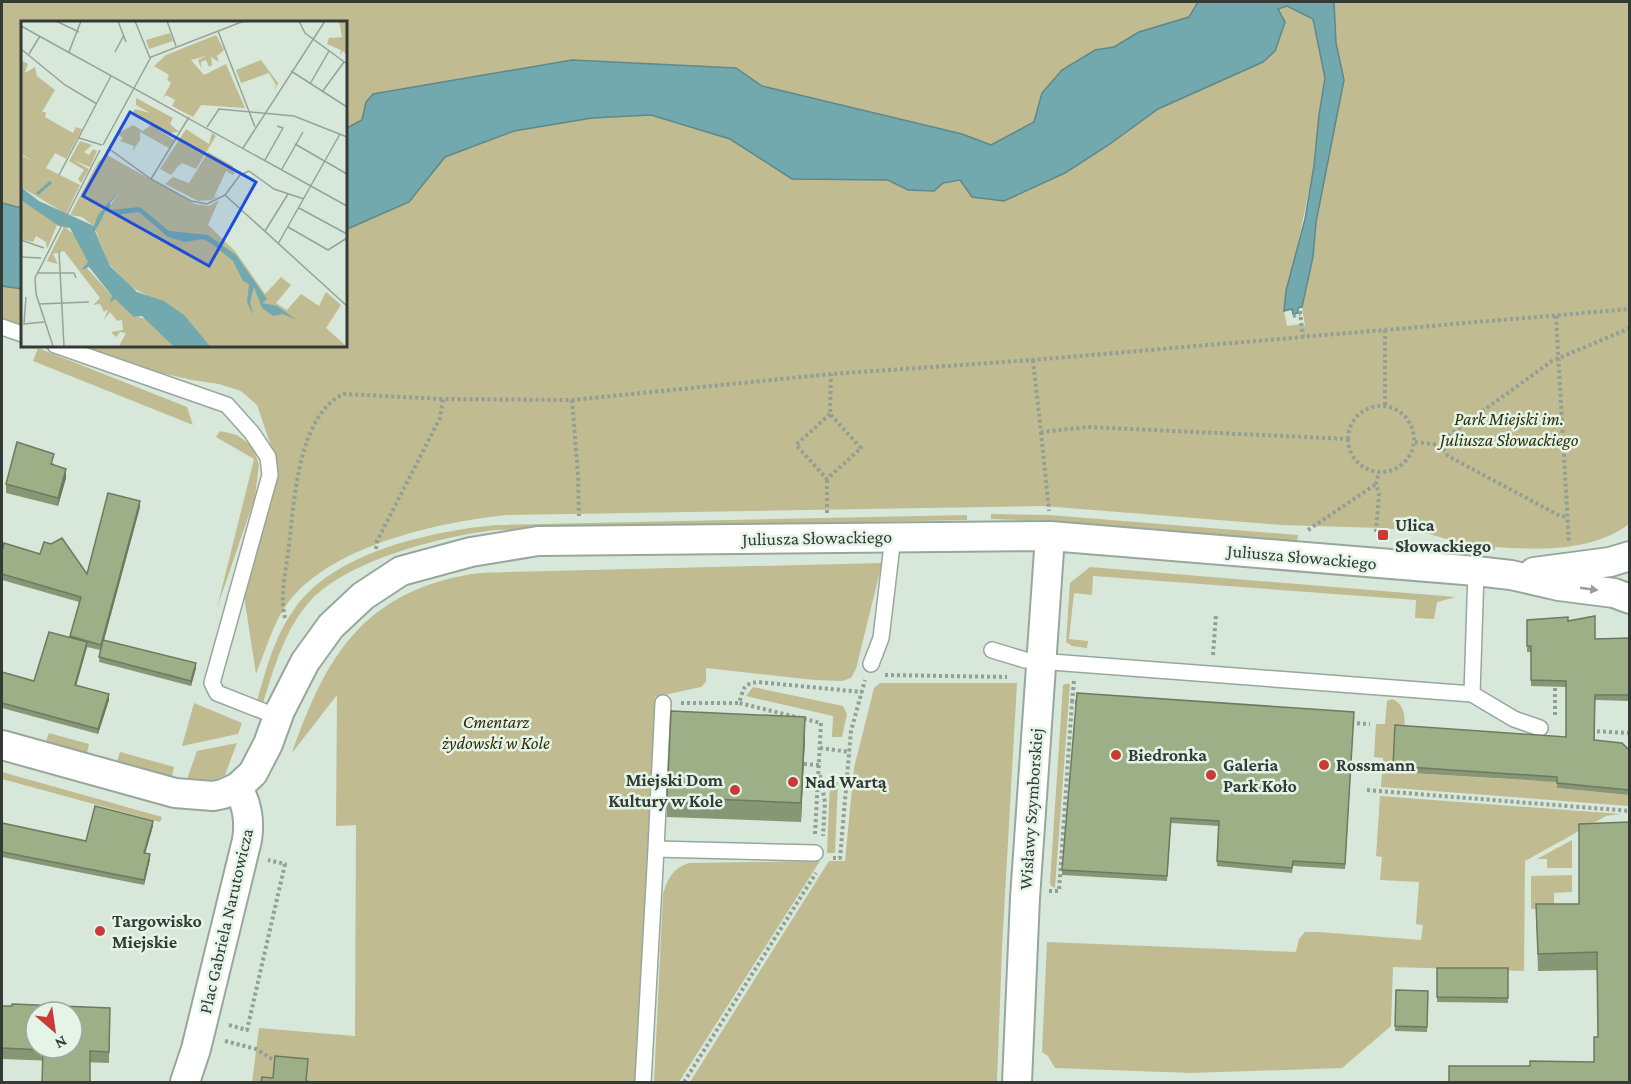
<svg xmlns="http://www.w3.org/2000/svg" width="1631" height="1084" font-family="'Crimson Pro',serif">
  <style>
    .green { fill: #c0bb90 }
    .water { fill: #72a9ae; stroke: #5f888a; stroke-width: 1.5 }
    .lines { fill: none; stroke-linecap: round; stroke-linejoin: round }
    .service-casing { stroke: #97a79b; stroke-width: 18 }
    .minor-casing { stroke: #97a79b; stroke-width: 32 }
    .path { stroke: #929f95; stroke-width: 4; stroke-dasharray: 3 3; stroke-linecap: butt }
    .service { stroke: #fff; stroke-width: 15 }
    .minor { stroke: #fff; stroke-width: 28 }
    .wall { fill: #879674 }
    .shaded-wall { fill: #6e7a5e }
    .building { fill: #9daf87; stroke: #6e7a5e; stroke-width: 1.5; fill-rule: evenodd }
    .oneway { fill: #9a9c9a }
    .poi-dot { fill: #c93b36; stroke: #e4f5e8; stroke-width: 2 }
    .labels { text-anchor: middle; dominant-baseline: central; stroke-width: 5; stroke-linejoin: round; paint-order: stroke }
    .park-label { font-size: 18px; font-style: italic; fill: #302b07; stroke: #e4f5e8 }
    .poi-label { font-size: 18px; font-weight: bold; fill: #343a35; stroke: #e4f5e8; text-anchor: start }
    .street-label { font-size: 18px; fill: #343a35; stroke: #e4f5e8 }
    .inset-river { fill: none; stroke: #72a9ae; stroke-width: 3 }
    .inset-road { fill: none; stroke: #96a299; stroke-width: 1.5 }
    .view { fill: #1d4ed8; fill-opacity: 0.15; stroke: #1d4ed8; stroke-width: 3 }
    .inset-edge { fill: none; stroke: #343a35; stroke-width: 3 }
  </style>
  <rect width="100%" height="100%" fill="#d7e8db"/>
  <!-- green -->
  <path class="green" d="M2,2h1311v21l12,55 -6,37 -5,51 -30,145 3,15 13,-2v2h5l-3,-19 11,-50 3,-35 28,-142 -8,-37 -2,-41h295v522c-37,28 -89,26 -134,23v3l-24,-4 -49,-14 -40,-4 -101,-3 -238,-19 -536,9c-69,7 -185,32 -224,95 -11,18 -19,44 -27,64l-12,-78 28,-118v-29l-15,-44 -16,-14 -22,-7 -27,-4 -61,-14 -60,-21h274v-323h-323v306l-20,-7z
    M38,348l149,59 6,18 -160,-64z
    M220,431l17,4 15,11 7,18 -4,33 -38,111 37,-149 -38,-22z
    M991,514l58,1 249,20 -1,6 -21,-1 -226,-19 -59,-2z
    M967,515v5l-471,10c-54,6 -147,30 -185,70 -26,28 -37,68 -48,103l-6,-2c9,-31 17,-63 36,-90 39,-59 136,-79 202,-86z
    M882,563l-26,106 -5,9 -9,3 -27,-1 -109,-12v14l-5,5 -46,10 -18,385h-385l7,-54 96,8 1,-211 -20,1 1,-131 -45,58c33,-94 69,-158 174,-178 13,-3 28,-2 41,-3z
    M1090,567l366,30 -19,5 -3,17 -19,-1 1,-18 -323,-24 -1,19 -18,-2 -5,46 19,2 -1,7 -15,-2 -6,-4 4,-59z
    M880,683h137l-15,265 -5,134h-307l139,-221h16l9,-93 20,-80z
    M1065,684h5l-15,204 -4,-2 -1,-4 13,-197z
    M753,687l90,19 4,8 -5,23h-10l1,-21 -87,-20z
    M1392,699c25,9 6,54 1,73l144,9 25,-39 -5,46 72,7v11l-248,-19 2,-29 -9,-1 2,-33h9l2,-23z
    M194,703l48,20 -4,11 -56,12z
    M49,733l40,11 -2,9 -41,-12z
    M237,743l-12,32 -8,4 -28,3 -1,-6 9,-25z
    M120,752l54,15 -2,9 -55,-14z
    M2,772l160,45 -2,5 -158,-43z
    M830,782h8l-3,71h-8z
    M1380,796l241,18 -15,2 -81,45 -1,110 -131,-4 -2,59 -49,42 -151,5 -136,-5 -7,-12 -6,-4 5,-110 249,10 3,-13 6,-7h14l102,8 2,-15 -7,-1 3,-42 -39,-2 2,-23 -6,-1z
    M1572,840v28h-25v-9h-10z
    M820,861l-141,221h-25l9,-187c4,-16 10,-27 26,-32z
    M1572,875v17l-18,1v16h-23v-33z"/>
  <!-- water -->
  <path class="water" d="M1198,2h136l2,41 8,37 -28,142 -3,35 -11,50 -4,1v5l-5,1 -1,-5 -8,2 2,-20 19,-72 9,-53 5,-51 6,-37 -12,-59 -26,-13 -9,3 7,13 -10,29 -12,11 -105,47 -48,35 -45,29 -61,28 -32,-4 -12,-17 -17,3 -9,8 -26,-1 -20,-10 -96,-1 -62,-40 -79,-24 -59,3 -78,13 -69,26 -36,45 -64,28v-101l17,-9 4,-18 7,-8 199,-34 164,8 26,18 200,48 29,11 43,-23 8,-29 20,-23 33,-20 19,-3 25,-15 50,-15z
    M2,203l20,5v81l-20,-3z"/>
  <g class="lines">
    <!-- service casing -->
    <g class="service-casing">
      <path id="service" d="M2,327l20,7
        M55,345l172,60 25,28 16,24 2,18 -58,208 5,10 61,24
        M992,650l33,10 447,34 42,25 26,9
        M871,664l10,-26 12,-101
        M1472,694l4,-123
        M656,849l7,-146
        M643,1082l13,-233 159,4"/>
    </g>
    <!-- minor casing -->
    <g class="minor-casing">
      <path id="minor" d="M1534,572l76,-10 20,-6
        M2,745l173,48 38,3 10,-2 15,-7 15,-14 15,-29 12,-33 25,-49 26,-36 32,-30 38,-25 70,-19 67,-11 512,-5 426,35 35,4 48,11 55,7 16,6
        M185,1082l11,-33 51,-209c3,-20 0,-35 -9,-53
        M1017,1082l8,-184 25,-362"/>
    </g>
    <!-- path -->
    <path class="path" d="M1300,311l3,26
      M1293,316l7,-2
      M1556,316l13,227
      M1385,330v76
      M1033,360l8,72 47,-5 260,12
      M572,400l6,75 1,41
      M1348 439a33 33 0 1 1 66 0a33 33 0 1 1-66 0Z
      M830,414l-34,31 31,34 34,-31 -31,-34 1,-40
      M1041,432l8,79
      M1415,442l25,3 8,11 112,60 7,1
      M1440,445l8,-9 104,-75 78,-33
      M827,513v-34
      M1308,530l68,-46
      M1376,532l3,-38 -3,-10 3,-11
      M376,549l1,-8 63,-123 3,-19 129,1 259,-26 202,-14 597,-51
      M285,618c-5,-21 0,-43 3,-64 4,-34 7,-78 18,-110 6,-18 19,-43 38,-50l99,5
      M1213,655l3,-41
      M885,675l122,2
      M1074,681l-2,21 8,1
      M1555,682v34
      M681,703h58
      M1351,723l19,1
      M1591,731l39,2
      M820,748l30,4
      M804,764l15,1v3
      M820,775l5,27 -2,34
      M1367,790l263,21
      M815,834l6,-111 -82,-20c5,-14 3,-19 19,-21l104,10
      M833,858h7l11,-127 14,-51
      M1049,891h10l13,-189
      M229,1025l18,5 38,-166 -17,-4
      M225,1041l31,8 19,12
      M684,1082l132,-209"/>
    <!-- service -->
    <use href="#service" class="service"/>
    <!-- minor -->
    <use href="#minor" class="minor"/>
  </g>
  <!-- wall -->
  <path class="wall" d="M54,463v2l12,13 -8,28 -52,-13v-9z
    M140,507l-36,133 92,28 -5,18 -92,-24 1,-12 -13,-3 -11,39 33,14 -11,34 -96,-26v-36l32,9 36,-44 9,-35 -77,-22v-28l85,22z
    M1527,620l41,1 27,18 34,-1v63l-34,-1v40l34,10v45l-72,-7v-6l-164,-10 2,-47 171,12v-50l-35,-1v-34h-4z
    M1354,712l-9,157 -52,-3 -1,7 -75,-7 1,-40 -47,-3 -4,58 -105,-6v-5z
    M805,737l-4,85 -134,-5v-20z
    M2,823l84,18 67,-15 -8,27 5,6 -6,26 -142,-28z
    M1579,824l50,259 -99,-17 64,-4 4,-25 -1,-67 -59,1 -2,-67h43z
    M1437,968h71v35l-71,-1z
    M1396,990l32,1 -1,41 -32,-1z
    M2,1006l108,2 -1,55 -107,-4z"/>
  <!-- shaded-wall -->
  <path class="shaded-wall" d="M66,469v9l-8,28v-8z
    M140,501v6l-39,144v-6z
    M87,642v5l-12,43v-5z
    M196,663v5l-5,18v-5z
    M109,694v6l-11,34v-5z
    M805,717v20l-4,85v-19z
    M153,821v5l-9,32v-5z
    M150,854v5l-6,26v-5z"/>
  <!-- building -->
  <path class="building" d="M17,442l37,12 -3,10 15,5 -8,29 -52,-14z
    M108,493l32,8 -39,144 -31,-9 11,-39 -79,-23v-22l2,-9 36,11 4,-12 7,2 11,-6 25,36z
    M1595,616v23l34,-1v57h-34l-1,45 28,3 7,7v40l-72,-7v-6l-164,-11 2,-41 171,12v-56l-35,-1v-34h-4v-26l41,-3v4z
    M49,632l38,10 -12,43 34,9 -11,35 -96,-26v-31l32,9z
    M103,640l93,23 -5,18 -92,-24z
    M1077,693l277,19 -9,152 -52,-3 -1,7 -75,-7 2,-40 -48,-3 -4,58 -105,-6z
    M671,711l134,6 -4,86 -134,-6z
    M95,806l58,15 -9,32 6,1 -6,26 -142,-28v-29l84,18z
    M1629,822v261h-180v-17h81v-5l64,1v-25h4l-1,-85 -59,2 -2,-50h43v-80z
    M1437,968h71v30l-71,-1z
    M1396,990l32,1 -1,36 -32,-1z
    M12,1004l98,4 -1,44 -19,-1v32h-48l1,-33 -41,-2v-42h10zM36,1012h36v36h-36z
    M275,1056l33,3 -2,22 11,2h-56l1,-6 11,1z"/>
  <!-- one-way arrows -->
  <defs><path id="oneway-solid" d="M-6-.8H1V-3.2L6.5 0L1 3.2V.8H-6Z" transform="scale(1.5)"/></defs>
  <use class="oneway" href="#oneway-solid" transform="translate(1589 589) rotate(8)"/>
  <!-- markers -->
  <g class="poi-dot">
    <rect x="1377" y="529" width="12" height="12" rx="3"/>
    <circle cx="1116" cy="755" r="6"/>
    <circle cx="1324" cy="765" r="6"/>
    <circle cx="1211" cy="775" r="6"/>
    <circle cx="793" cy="782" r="6"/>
    <circle cx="735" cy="790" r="6"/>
    <circle cx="100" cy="931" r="6"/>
  </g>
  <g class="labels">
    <!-- park labels -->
    <g class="park-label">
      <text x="1509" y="419">Park Miejski im.<tspan x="1509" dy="21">Juliusza Słowackiego</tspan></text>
      <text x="496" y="722">Cmentarz<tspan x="496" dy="21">żydowski w Kole</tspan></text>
    </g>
    <!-- poi labels -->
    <g class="poi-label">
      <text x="1395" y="525">Ulica<tspan x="1395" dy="21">Słowackiego</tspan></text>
      <text x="1128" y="755">Biedronka</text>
      <text x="1223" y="765">Galeria<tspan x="1223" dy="21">Park Koło</tspan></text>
      <text x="1336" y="765">Rossmann</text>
      <text x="723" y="780" text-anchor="end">Miejski Dom<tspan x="723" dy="21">Kultury w Kole</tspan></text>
      <text x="805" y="782">Nad Wartą</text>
      <text x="112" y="921">Targowisko<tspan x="112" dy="21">Miejskie</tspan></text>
    </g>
    <!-- street labels -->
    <g class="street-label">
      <text transform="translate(817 538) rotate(-1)">Juliusza Słowackiego</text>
      <text transform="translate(1302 557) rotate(5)">Juliusza Słowackiego</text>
      <text transform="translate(1031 809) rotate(-86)">Wisławy Szymborskiej</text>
      <text transform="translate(226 921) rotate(-77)">Plac Gabriela Narutowicza</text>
    </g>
  </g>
  <!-- overview -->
  <g transform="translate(21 21)">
    <rect width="326" height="326" fill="#d7e8db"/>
    <path d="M318,0l8,2 -1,31 -3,-3 -3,4 1,-5 -14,-6 2,-6 13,-1zM149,12l3,8 -24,8 -3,-9zM195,14l8,15 -7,6 2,6 -8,-5 1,8 -3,2 -3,-7 -5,2v6l-3,-8 8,-4 -15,4 13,15 22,-11 19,44 -44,-3 -8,12 -21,-11 3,-6 -9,-5 -4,5 9,-17 -4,-3 2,-5 -15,-9 12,-11zM0,39l7,4 -3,9 10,-6 2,9 18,14 -13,22h4l-1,5 28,16 3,-6 6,2 -16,30 -11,-6 -9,15 34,17 -14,29 -45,-27v-32l16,8 -16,-9zM240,39l17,23 -4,9 2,-7 -7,-12 -28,10 -5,-13zM115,77l37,20 -3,6 9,8 -10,1 -36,-21 2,-3 15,4 -14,-8zM112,104l10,6 8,-6 23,15 -5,8 -29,-16v8l-8,12 2,-6 -14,-5 3,-3 -6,-4zM165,108l23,15 3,-11 4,3 -20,33 -14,-6 -3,7 2,-7 -10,12 -11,-6zM59,120l12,4 -8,7 5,3 4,-6 4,2 -7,16 -17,-7 16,9 -8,14 -3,-4 6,-9 -15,-9zM187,131l25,14v6l4,-2 -4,5 -7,-4 -12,26 5,-2 -7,5 -14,1 -33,-17 8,-7 16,6zM86,134l88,49 14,2 10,-6 -11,25 27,26 30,43 16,-17 10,8 -15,18 11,7 14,-16 18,12 7,-14 15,13 -15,23 20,18h-136l-29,-33 -50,-26 -22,-23 -14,-35 28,-44 -29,41 -12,-9 -12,-2 28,-53zM0,179l37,23 -11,26 -1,-7 -10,-6 -3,6 -12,-3zM43,205l16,14 9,22 -3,5 26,29 -3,7 6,-5 19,18 13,3 26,27h-54l7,-13 -6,-1 -4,5 -5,-5 12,-2 -1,-10 -5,1 -7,-9 -6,8 4,-11 -4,3 -4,-8 -7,1 7,-7 -36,-47 -11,3 5,10 -11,-3z" fill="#c0bb90"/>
    <path d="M102,165l-13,17v7l30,-3 29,24 39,4 28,20 31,44 -5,4 15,3 20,14 -14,-6 -10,2 -11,-8 -8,-21 -4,15 3,13 -6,-13 2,-18 -6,-3 -10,-20 -22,-18 -9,-4 -17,3 -17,-5 -29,-25 -23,3 -10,-4 -11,20 15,35 27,26 27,9 20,14 26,31h-37l-31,-30 -8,1 -19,-18 -6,4 3,-7 -23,-29 -8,3 7,-8 -18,-34 -11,-2 -38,-26v-13l18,14 55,25 4,-11z" fill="#72a9ae"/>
    <path class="inset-river" d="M16,173l14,-12"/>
    <path class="inset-road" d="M35,0l23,11M97,0l8,21M114,0l15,37M146,0l9,25M278,0l6,12 42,31M0,5l326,180M197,10l37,96M0,28l44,36 32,19M48,31l12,-31M94,31l9,-17M8,33l11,-18M270,50l56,36M289,63l19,-33M301,71l22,-30M186,106l12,-18 75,7 53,21M58,117l23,7M274,123l52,30M82,124l48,-88 93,-36M87,127l43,31 40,22 16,3 18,-9M222,127l82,-127M244,139l18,-32 -6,-2M261,148l21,-37M228,150l25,18 30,10M38,154l52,-99M130,158l38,-62M204,174l122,111M204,174l15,-20 9,-4M278,187l48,26M267,206l40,23 19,-12M244,210l23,-37M0,219l23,8M257,223l62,-110M38,230l5,95M0,236l20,1M16,252h37l2,5M5,276l-2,27 20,-2M18,283l50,-2M32,325l-17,-52 -1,-16 65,-128"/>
    <path class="view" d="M109,91l126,70 -47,84 -126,-70z"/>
    <rect width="326" height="326" class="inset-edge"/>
  </g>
  <!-- border -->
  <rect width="1631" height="1084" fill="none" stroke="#343a35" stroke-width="6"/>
  <!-- north arrow -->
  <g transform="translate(54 1030) rotate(151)"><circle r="28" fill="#e4f5e8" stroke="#9eaaa0" stroke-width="1.5"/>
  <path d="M0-4.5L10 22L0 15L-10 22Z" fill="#c93b36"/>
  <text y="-9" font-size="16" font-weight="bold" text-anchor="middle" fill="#343a35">N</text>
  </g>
</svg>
